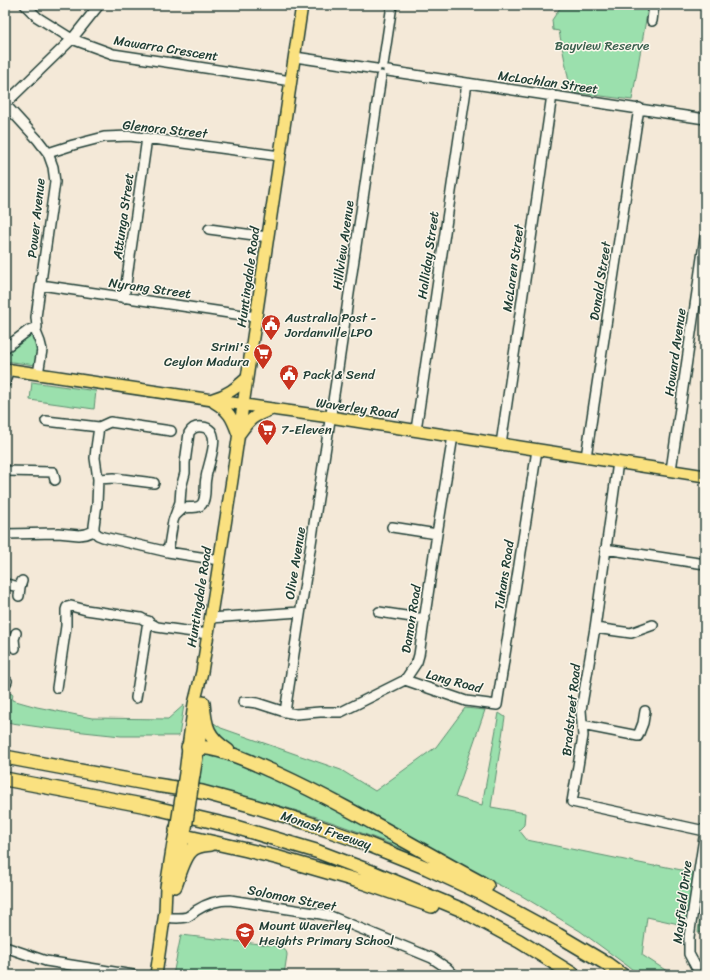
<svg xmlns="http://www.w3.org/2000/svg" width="710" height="980" font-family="Sriracha,sans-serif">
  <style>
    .green { fill: #9be0ad; stroke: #5d8e70 }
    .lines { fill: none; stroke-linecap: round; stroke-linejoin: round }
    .minor-casing { stroke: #1f3d34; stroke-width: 12 }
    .major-casing { stroke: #1f3d34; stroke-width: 14 }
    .highway-casing { stroke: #1f3d34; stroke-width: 16 }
    .minor { stroke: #fbf7ec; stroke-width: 9 }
    .major { stroke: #fae180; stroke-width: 11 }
    .highway { stroke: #fae180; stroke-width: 13 }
    .major-bridge-casing { stroke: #1f3d34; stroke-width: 14; stroke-linecap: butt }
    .major-bridge { stroke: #fae180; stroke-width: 11 }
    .labels { text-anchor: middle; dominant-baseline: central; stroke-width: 3; stroke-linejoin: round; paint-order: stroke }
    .park-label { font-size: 13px; fill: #385e4c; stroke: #fbf7ec }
    .street-label { font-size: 13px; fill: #1f3d34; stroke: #fbf7ec }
    .poi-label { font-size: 13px; fill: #1f3d34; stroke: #fbf7ec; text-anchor: start }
  </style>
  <rect width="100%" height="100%" fill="#f4e9d8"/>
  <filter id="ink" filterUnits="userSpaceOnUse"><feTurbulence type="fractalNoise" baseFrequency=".025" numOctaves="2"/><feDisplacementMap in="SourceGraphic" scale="8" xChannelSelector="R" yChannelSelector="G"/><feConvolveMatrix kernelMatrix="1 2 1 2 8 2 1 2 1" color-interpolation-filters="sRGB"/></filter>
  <g filter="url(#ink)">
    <!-- green -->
    <path class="green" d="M562,5h66l20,3 -16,92 -61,-8 -12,-61 -6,-1 -1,-10z
      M30,335h3l6,10 -4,20 -30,-4v-4l2,-6z
      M32,382l64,9 -2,18 -64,-9z
      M5,693l8,1 -1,6 25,7 55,11 76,1 16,-14 -5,31h-58l-75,-8 -41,-6z
      M465,708l20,2 -30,87 27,8 17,-92 6,4 -14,90 34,6 -1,12 -5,5 8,10 127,26 3,-1 39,8 -8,53 -41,-9 -5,38 31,20h-33l-60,-44 -58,-35 -52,-25 -247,-126 -4,-3 -8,-21 10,7 120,42 34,21 61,-44z
      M203,751l79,29 138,76c-44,-18 -90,-36 -136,-49 -29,-8 -58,-15 -86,-22z
      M705,879v54l-7,-1z
      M181,935l97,11c4,3 9,3 9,9l-3,20h-111z"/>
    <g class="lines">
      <!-- minor casing -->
      <g class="minor-casing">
        <path id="minor" d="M25,5l12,12 35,22 41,15 178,27
          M652,21l2,-16
          M295,57l81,12
          M383,65l9,-60
          M388,71l317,48
          M5,104l33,36 10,13 5,14 2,15 -19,135 1,10 -1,5 4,10 2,8 -4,24
          M5,104l67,-65 27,-34
          M48,153l25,-8 31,-8 26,-1 150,20
          M209,229l59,8
          M41,285l215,32
          M124,298l23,-160
          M5,348l24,-18 8,-3
          M5,383l3,-13
          M46,421l53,6 11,-5 61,9
          M99,427l-3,21 -1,10 3,21 -1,25 -3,22v5l4,4 5,2 18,4 47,11 51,8
          M416,430l51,-347
          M501,444l51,-349
          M586,457l53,-349
          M618,462l-23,166 -14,82 2,26 -11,66 133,29
          M671,470l34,-233
          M5,471l48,1 2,8
          M98,479l16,-1 40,5
          M392,527l45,7
          M5,534l53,-1 21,2 7,-1 8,-3
          M605,549l100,15
          M168,552l5,-31 7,-19 1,-14 4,-15v-10l4,-30c3,-5 7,-7 13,-6 23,2 5,38 4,51 -2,8 1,19 -4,26 -5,6 -12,2 -18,4 -3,2 -6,5 -9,8
          M5,584l15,3
          M19,596l1,-9 2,-6
          M379,612l46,7
          M210,618l90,-6
          M595,628l36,5 22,-8
          M15,648l-1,-9 2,-6
          M405,680l61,21 31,4 40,-255
          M5,685l2,-4
          M57,688l9,-62v-16l1,-3 4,-1 15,4 55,8 16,9 7,1 44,6
          M136,698l12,-77
          M243,702h6l8,1 28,9 11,2 24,-2h21l64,-32 12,-18 2,-7 18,-121 16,-98
          M285,712l52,-337 44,-299
          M582,725l56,11 5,-13 2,-12
          M705,831l-16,106v17l7,13 9,1
          M164,917c8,1 15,2 23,0 4,-2 7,-5 10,-7 11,-7 21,-10 33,-10l91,14 9,2 102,42 15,10 7,7
          M5,947l41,14 87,14"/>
      </g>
      <!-- major casing -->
      <g class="major-casing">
        <path id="major" d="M5,369l274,41 51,7 375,59
          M213,399c14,-4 23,-11 34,-21
          M214,402c15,9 18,15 24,32
          M240,433c10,-14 13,-17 30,-23
          M185,773l4,-33 5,-36 8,-32 30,-192 70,-475
          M194,775l6,-37 2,-24
          M179,867l6,-38
          M156,975l9,-63 1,-25 7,-44 3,-14"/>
      </g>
      <!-- highway casing -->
      <g class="highway-casing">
        <path id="highway" d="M203,703c2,24 4,34 25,48
          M188,747c30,-2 63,15 90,27 72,33 139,75 209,112
          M5,757l151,28 46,7 48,13 55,17 57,20 65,26 52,24 79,43 49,29 15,11
          M5,779l142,27 85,20 84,25 53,20 91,38 59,32 55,34
          M176,829l8,7 63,14 32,8 83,24 70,24
          M175,886c4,-10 9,-31 18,-37 5,-4 12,-4 18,-5"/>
      </g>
      <!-- minor -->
      <use href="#minor" class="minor"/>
      <!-- major -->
      <use href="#major" class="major"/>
      <!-- highway -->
      <use href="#highway" class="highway"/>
      <!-- major-bridge casing -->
      <g class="major-bridge-casing">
        <path id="major-bridge" d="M186,828l8,-53
          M176,829l9,-56"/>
      </g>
      <!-- major-bridge -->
      <use href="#major-bridge" class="major-bridge"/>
    </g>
  </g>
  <!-- icons -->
  <defs>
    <g id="civic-pin" transform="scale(1)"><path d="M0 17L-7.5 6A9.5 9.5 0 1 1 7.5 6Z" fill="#c8321e" stroke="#fbf7ec"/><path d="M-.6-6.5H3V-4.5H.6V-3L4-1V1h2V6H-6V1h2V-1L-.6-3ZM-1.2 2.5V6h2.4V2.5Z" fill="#fff"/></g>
    <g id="supermarket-pin" transform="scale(1)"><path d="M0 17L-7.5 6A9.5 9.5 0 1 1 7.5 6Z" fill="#c8321e" stroke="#fbf7ec"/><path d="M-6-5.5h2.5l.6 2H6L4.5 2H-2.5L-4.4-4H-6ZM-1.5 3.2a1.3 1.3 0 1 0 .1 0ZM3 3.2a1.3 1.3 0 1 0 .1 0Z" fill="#fff"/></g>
    <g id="school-pin" transform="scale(1)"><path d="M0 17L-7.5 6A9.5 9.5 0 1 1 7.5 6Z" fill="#c8321e" stroke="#fbf7ec"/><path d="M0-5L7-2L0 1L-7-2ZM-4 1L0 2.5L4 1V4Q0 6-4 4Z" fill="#fff"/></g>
  </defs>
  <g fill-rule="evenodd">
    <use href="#civic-pin" x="271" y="324"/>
    <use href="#supermarket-pin" x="263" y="353"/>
    <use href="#civic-pin" x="289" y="374"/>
    <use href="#supermarket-pin" x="267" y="429"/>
    <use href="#school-pin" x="245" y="932"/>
  </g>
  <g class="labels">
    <!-- park labels -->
    <g class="park-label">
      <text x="602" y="45">Bayview Reserve</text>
    </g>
    <!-- street labels -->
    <g class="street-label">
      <text transform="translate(166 48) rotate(9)">Mawarra Crescent</text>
      <text transform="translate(548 82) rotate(8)">McLochlan Street</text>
      <text transform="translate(165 129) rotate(6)">Glenora Street</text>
      <text transform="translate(123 216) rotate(-82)">Attunga Street</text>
      <text transform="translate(36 218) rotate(-84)">Power Avenue</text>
      <text transform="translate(343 245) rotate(-82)">Hillview Avenue</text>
      <text transform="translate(428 255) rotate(-82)">Halliday Street</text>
      <text transform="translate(513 268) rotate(-82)">McLaren Street</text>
      <text transform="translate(248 277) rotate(-82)">Huntingdale Road</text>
      <text transform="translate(600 281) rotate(-81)">Donald Street</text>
      <text transform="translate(150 288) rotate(8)">Nyrang Street</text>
      <text transform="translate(675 352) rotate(-82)">Howard Avenue</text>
      <text transform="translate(357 408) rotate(8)">Waverley Road</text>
      <text transform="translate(295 563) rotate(-81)">Olive Avenue</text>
      <text transform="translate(504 575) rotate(-81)">Tuhans Road</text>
      <text transform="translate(199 597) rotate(-81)">Huntingdale Road</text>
      <text transform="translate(411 619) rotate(-81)">Damon Road</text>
      <text transform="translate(454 681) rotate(15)">Lang Road</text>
      <text transform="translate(571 710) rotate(-84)">Bradstreet Road</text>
      <text transform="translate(326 830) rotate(19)">Monash Freeway</text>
      <text transform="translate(292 898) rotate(11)">Solomon Street</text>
      <text transform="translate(682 902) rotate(-83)">Mayfield Drive</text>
    </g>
    <!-- poi labels -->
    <g class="poi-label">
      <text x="285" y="317">Australia Post -<tspan x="285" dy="15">Jordanville LPO</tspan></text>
      <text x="249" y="346" text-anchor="end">Srini's<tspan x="249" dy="15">Ceylon Madura</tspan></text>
      <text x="303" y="374">Pack &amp; Send</text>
      <text x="281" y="429">7-Eleven</text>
      <text x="259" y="925">Mount Waverley<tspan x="259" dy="15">Heights Primary School</tspan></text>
    </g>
  </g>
  <!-- margin -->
  <rect width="710" height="980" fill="none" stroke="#fbf7ec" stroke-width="20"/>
  <rect x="10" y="10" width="690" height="960" fill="none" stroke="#1f3d34" stroke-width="1.5" filter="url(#ink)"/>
</svg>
